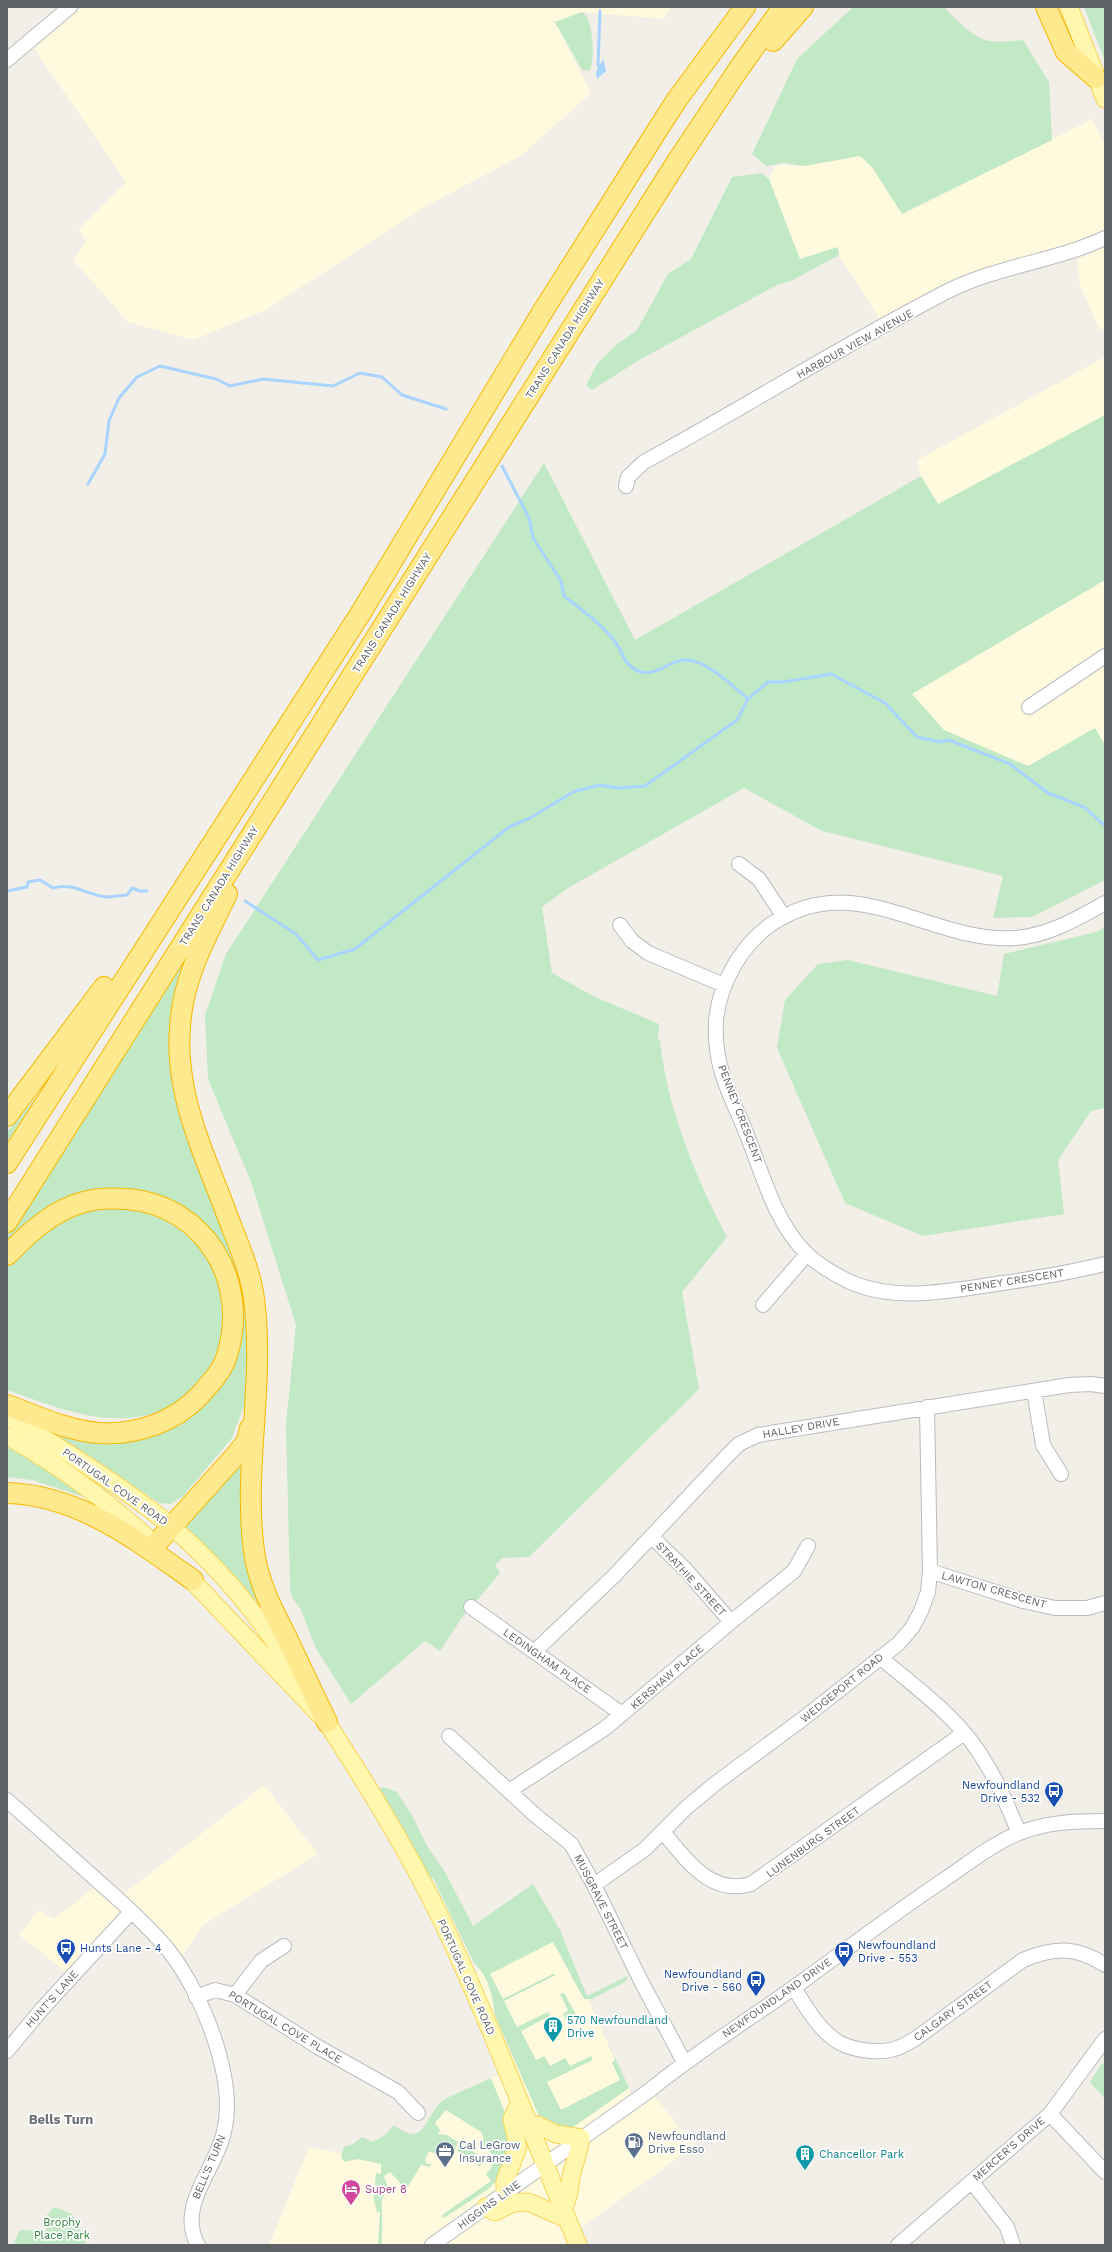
<svg xmlns="http://www.w3.org/2000/svg" width="1112" height="2252" font-family="'Work Sans',sans-serif">
  <style>
    .commercial { fill: #fff9dd }
    .green { fill: #c2e9c5 }
    .water { fill: #a8d4ff }
    .lines { fill: none; stroke-linecap: round; stroke-linejoin: round }
    .stream { stroke: #a8d4ff; stroke-width: 3 }
    .minor-casing { stroke: #b9bcc0; stroke-width: 16 }
    .major-casing { stroke: #f8d558; stroke-width: 19 }
    .highway-casing { stroke: #f7b800; stroke-width: 22 }
    .minor { stroke: #fff; stroke-width: 14 }
    .major { stroke: #fff7ad; stroke-width: 17 }
    .highway { stroke: #ffe98f; stroke-width: 20 }
    .labels { text-anchor: middle; dominant-baseline: central; stroke-width: 3.5; stroke-linejoin: round; paint-order: stroke }
    .street-label { font-size: 11px; fill: #5e6267; stroke: #fff }
    .transit-label { font-size: 11px; fill: #164399; stroke: #fff; text-anchor: end }
    .culture-label { font-size: 11px; fill: #0d838f; stroke: #fff; text-anchor: start }
    .service-label { font-size: 11px; fill: #4e5e75; stroke: #fff; text-anchor: start }
    .hotel-label { font-size: 11px; fill: #b23c85; stroke: #fff; text-anchor: start }
    .park-label { font-size: 11px; fill: #30833a; stroke: #fff }
    .quarter-label { font-size: 13px; font-weight: bold; fill: #6f747a; stroke: #fff }
  </style>
  <rect width="100%" height="100%" fill="#f1efe7"/>
  <!-- commercial -->
  <path class="commercial" d="M83,7h588l-7,12 -82,-7 -27,10 36,71 -69,62 -97,52 -159,103 -73,30 -65,-18 -55,-62 13,-18 -7,-13 47,-47 -95,-138z
    M1092,119l13,25v88l-224,89 -42,-66 -1,-8 -38,12 -31,-80 7,-14 28,1 56,-10 12,11 30,47z
    M1105,246v82l-5,3 -20,-46 -3,-25z
    M1105,357v388l-10,-16 -67,37 -84,-36 -32,-36 26,-190 -17,-28 -4,-16z
    M264,1785l54,69 -115,71 -26,38 -45,-51 -60,65 -53,-42 20,-25 15,9 46,-36 17,16z
    M560,1930l27,67 47,104 16,-11 43,55 -38,30 -82,58 5,12h-309l40,-98 96,18 35,-62 66,-32 -39,-94z"/>
  <!-- green -->
  <path class="green" d="M853,7h91c9,10 28,29 41,33 12,3 26,1 38,0l26,42 3,58 -150,74 -30,-47 -12,-11 -56,10 -20,-3 -18,3 -14,-12 45,-95z
    M1084,7h21v54z
    M582,12c12,8 13,47 8,59l-8,-1 -27,-48z
    M761,173l8,6 31,80 38,-12 1,8 -46,25 -18,6 -134,73 -49,31 -6,-5 11,-21 19,-19 21,-15 31,-56 23,-15 41,-82z
    M1105,415v165l-193,114 32,36 84,36 67,-38 10,17v135l-73,37 -39,1 10,-42 -181,-45 -78,-43 -176,100 -26,19 10,66 41,23 66,28 -1,16h2c7,69 36,138 67,197l-45,55 17,97 -170,168 -27,1 -7,7 5,8 -39,46 -21,32 -15,-10 -74,63 -35,-56 -16,-40 -8,-11 -2,-9 -4,-163 10,-100 -45,-143 -43,-103 -3,-64 21,-61 318,-491 91,177 286,-164 17,28z
    M1105,927v181l-14,3 -33,49 6,54 -141,22 -78,-33 -68,-155 8,-48 33,-36 30,-4 149,36 7,-42 92,-22z
    M193,948c-7,20 -15,41 -21,62 -7,32 -2,69 7,101l63,162 8,61 -5,69 -13,35 -50,59 -12,7 -11,-1 -63,-43 -73,-46 101,28 27,-5 30,-12 30,-26 18,-23 7,-26 3,-28 -41,-103 -23,-17 -25,-10 -25,-4h-25l-28,6 -31,17 -34,31v-8z
    M37,1096l-30,46v-10z
    M131,1203c32,16 62,26 81,60 3,5 4,13 6,20 2,7 8,18 8,26 0,44 -33,97 -79,106 -49,11 -94,-9 -140,-25v-130l59,-46z
    M7,1445l34,19 43,33 -52,-17 -25,-3z
    M249,1446l-4,51 35,141 -98,-107 1,-12z
    M384,1787l13,5 16,25 14,29 18,26 28,54 60,-42 27,46 27,66 40,-20 1,1 -3,5 -33,17h-8l-31,-57 -63,32 13,25 50,-25 3,1 -52,26 13,26 31,-15 2,4 -29,15 15,29 8,-4 6,10 15,-8 5,8 21,-10 2,4 -46,22 14,28 59,-30 -8,-17 3,-4 -10,-23 24,52 -57,40c-9,2 -27,-4 -33,-12l-44,-100c-2,-19 -7,-41 -21,-53l-41,-85 -3,1 -51,-90z
    M564,1993l13,23 -10,6 -4,-8 5,-4 -8,-16z
    M1102,2063l3,2v34l-15,-17z
    M491,2078l19,47 2,14 -14,41 -11,10 -43,28 -2,-3 49,-34 -5,-7c12,-12 8,-21 -5,-31l3,-5 -3,-6 -35,-22 -11,13 5,7 -2,4 9,1 11,7 -4,9 -14,-6 -4,9 -7,-3 -4,9 2,4h4l-1,3 -9,-2 -15,25 -16,-18 -6,4 4,12 -6,11v46h-4l2,-33h-3c-1,-5 -3,-8 -3,-13 -1,-3 2,-20 2,-26l5,1v-10l-24,-5 -13,3 -3,-6 3,-9 9,-3 9,-7 11,5 12,-7 9,-10c30,24 31,-7 46,-22 7,-7 40,-19 51,-25z
    M460,2143l23,15 1,4 -5,5 -6,-9 -16,-7z
    M54,2207l18,7 15,31h-69l-4,-3 6,-12 26,1 1,-16z"/>
  <!-- water -->
  <path class="water" d="M603,59l3,12 -9,8 -1,-7z"/>
  <g class="lines">
    <!-- stream -->
    <path class="stream" d="M598,66l2,-55
      M502,466l27,52 4,20 28,43 3,15c18,14 38,28 52,47 7,10 8,22 22,28 16,7 31,-10 46,-11 21,-2 48,26 64,39
      M88,484l17,-30 4,-33 10,-23 18,-21 23,-11 56,13 14,7 33,-7 70,7 27,-13 22,4 20,18 44,14
      M7,893v-2l20,-4 1,-5 12,-2 13,8c23,-6 33,8 55,9 6,0 12,-2 19,-2l5,-7 8,3h7
      M245,901l51,33 22,26 37,-11 154,-122 21,-9 43,-26 27,-7 18,3 27,-2 92,-66 11,-21 20,-17h15l48,-8 54,29 32,34 23,5 9,-2 61,24 38,29 36,14 21,19"/>
    <!-- minor casing -->
    <g class="minor-casing">
      <path id="minor" d="M7,60l63,-53
        M626,486l2,-9 16,-15c103,-56 202,-119 306,-172 49,-24 106,-29 155,-52
        M1029,707l76,-51
        M739,864l20,15 25,38
        M1105,903c-29,16 -57,33 -91,35 -85,5 -160,-72 -244,-13 -30,22 -51,60 -54,96 -1,18 1,35 6,52 6,21 17,41 25,62 16,40 28,88 60,119 11,11 29,21 43,28 48,21 104,8 153,1 34,-5 69,-11 102,-19
        M620,925l12,16 16,12 76,32
        M763,1305l44,-51
        M1034,1391l9,54 18,29
        M652,1537l33,32 46,53
        M930,1571l93,30 32,7h32l18,-5
        M471,1607l151,107
        M535,1651l79,-75 112,-119 13,-13 19,-9 311,-50 22,-1 14,2
        M880,1657c37,32 80,61 105,105 14,22 24,47 34,71
        M449,1736l86,79 36,29 23,41 47,96 43,81
        M509,1791l95,-62 18,-15 109,-92 63,-51 14,-25
        M7,1800c37,33 74,66 111,99 18,17 36,33 51,52 33,42 68,127 55,181 -8,37 -48,75 -26,113
        M663,1832c23,27 47,64 88,52l213,-151
        M594,1885l51,-36 42,-42 29,-24 84,-62 98,-77 14,-16 9,-17 7,-19 2,-21 -3,-164
        M794,1988c12,19 25,43 46,55 14,7 35,10 51,7 20,-5 38,-22 54,-33 26,-19 52,-38 78,-57 31,-13 53,-14 82,5
        M235,1995l26,-34 23,-15
        M196,1997l19,-7 20,5 83,52 80,45 20,21
        M7,2051l35,-42 89,-97
        M1050,2114l55,58
        M972,2182l35,45 6,18
        M432,2245l218,-155c50,-41 105,-74 157,-112 46,-34 91,-67 138,-99 24,-16 47,-35 74,-46 28,-11 57,-12 86,-12
        M898,2245l152,-131 55,-75"/>
    </g>
    <!-- major casing -->
    <g class="major-casing">
      <path id="major" d="M1069,7l36,92
        M7,1416c51,30 102,62 149,98 55,43 101,98 138,157
        M7,1436c54,30 103,67 148,109
        M183,1571l136,143
        M320,1712c44,68 87,136 122,209 50,106 91,216 136,324
        M528,2124l10,1 18,9 25,4c-1,11 -5,20 -8,31 -5,16 -1,23 -10,39
        M505,2193v-12l13,-34 -6,-28 7,-16
        M486,2207l9,5 18,-9 15,-1 39,17"/>
    </g>
    <!-- highway casing -->
    <g class="highway-casing">
      <path id="highway" d="M1046,7l20,45 30,26
        M773,41l30,-34
        M227,894c-17,35 -37,71 -44,109 -14,74 14,134 40,201 11,31 27,63 31,95 11,84 -11,168 0,252 4,31 18,58 32,85 14,29 27,58 41,86
        M7,1116l97,-129
        M7,1163l355,-552 181,-300 110,-174 23,-36 69,-94
        M7,1222l671,-1062 60,-90 45,-63
        M7,1255c22,-22 46,-45 77,-53 13,-4 29,-4 43,-3 78,6 123,83 100,156 -4,15 -17,29 -27,40 -25,27 -63,40 -100,38 -32,-2 -63,-17 -93,-28
        M7,1493c72,2 129,47 186,87
        M155,1545l81,-90 11,-14 3,-13"/>
    </g>
    <!-- minor -->
    <use href="#minor" class="minor"/>
    <!-- major -->
    <use href="#major" class="major"/>
    <!-- highway -->
    <use href="#highway" class="highway"/>
  </g>
  <!-- icons -->
  <defs>
    <g id="bus-pin" transform="scale(1)"><path d="M0 17L-7.5 6A9.5 9.5 0 1 1 7.5 6Z" fill="#1a4fb4" stroke="#fff"/><path d="M-5-6H5V4H4V6H2V4H-2V6H-4V4H-5ZM-3.5-4V0h7V-4ZM-3.5 1.2v1.5H-2V1.2ZM2 1.2v1.5H3.5V1.2Z" fill="#fff"/></g>
    <g id="building-pin" transform="scale(1)"><path d="M0 17L-7.5 6A9.5 9.5 0 1 1 7.5 6Z" fill="#0f9aa8" stroke="#fff"/><path d="M-4-6H4V6H1V3H-1V6H-4ZM-2.5-4.3h1.7v1.8h-1.7ZM.8-4.3h1.7v1.8H.8ZM-2.5-1h1.7V.8h-1.7ZM.8-1h1.7V.8H.8Z" fill="#fff"/></g>
    <g id="fuel-pin" transform="scale(1)"><path d="M0 17L-7.5 6A9.5 9.5 0 1 1 7.5 6Z" fill="#5c6f8a" stroke="#fff"/><path d="M-5.5-6h7V0h2V4h1.3V-2.5L3-4.5l.8-.8L6-3V5H2.5V1h-1V6h-7ZM-4.2-4.7v3.2H.2V-4.7Z" fill="#fff"/></g>
    <g id="office-pin" transform="scale(1)"><path d="M0 17L-7.5 6A9.5 9.5 0 1 1 7.5 6Z" fill="#5c6f8a" stroke="#fff"/><path d="M-6-3h4V-5.5h4V-3h4V5H-6ZM-1-4.5V-3h2v-1.5ZM-6 0V1H6V0Z" fill="#fff"/></g>
    <g id="hotel-pin" transform="scale(1)"><path d="M0 17L-7.5 6A9.5 9.5 0 1 1 7.5 6Z" fill="#d1479c" stroke="#fff"/><path d="M-6-4.5h1.5V1H6V5H4.5V3h-9V5H-6ZM-4 0a1.8 1.8 0 1 1 3.6 0ZM.5 0V-2.5h3Q6-2.5 6 0Z" fill="#fff"/></g>
  </defs>
  <g fill-rule="evenodd">
    <use href="#bus-pin" x="1054" y="1791"/>
    <use href="#bus-pin" x="66" y="1948"/>
    <use href="#bus-pin" x="844" y="1951"/>
    <use href="#bus-pin" x="756" y="1980"/>
    <use href="#building-pin" x="553" y="2026"/>
    <use href="#fuel-pin" x="634" y="2142"/>
    <use href="#office-pin" x="445" y="2151"/>
    <use href="#building-pin" x="805" y="2154"/>
    <use href="#hotel-pin" x="351" y="2189"/>
  </g>
  <g class="labels">
    <!-- street labels -->
    <g class="street-label">
      <text transform="translate(565 339) rotate(-58)">TRANS CANADA HIGHWAY</text>
      <text transform="translate(855 344) rotate(-29)">HARBOUR VIEW AVENUE</text>
      <text transform="translate(392 613) rotate(-58)">TRANS CANADA HIGHWAY</text>
      <text transform="translate(219 886) rotate(-58)">TRANS CANADA HIGHWAY</text>
      <text transform="translate(740 1114) rotate(69)">PENNEY CRESCENT</text>
      <text transform="translate(1012 1281) rotate(-9)">PENNEY CRESCENT</text>
      <text transform="translate(801 1428) rotate(-10)">HALLEY DRIVE</text>
      <text transform="translate(115 1487) rotate(35)">PORTUGAL COVE ROAD</text>
      <text transform="translate(691 1579) rotate(47)">STRATHIE STREET</text>
      <text transform="translate(994 1590) rotate(16)">LAWTON CRESCENT</text>
      <text transform="translate(547 1661) rotate(35)">LEDINGHAM PLACE</text>
      <text transform="translate(667 1677) rotate(-41)">KERSHAW PLACE</text>
      <text transform="translate(842 1688) rotate(-39)">WEDGEPORT ROAD</text>
      <text transform="translate(813 1842) rotate(-36)">LUNENBURG STREET</text>
      <text transform="translate(601 1902) rotate(63)">MUSGRAVE STREET</text>
      <text transform="translate(466 1977) rotate(66)">PORTUGAL COVE ROAD</text>
      <text transform="translate(777 1998) rotate(-35)">NEWFOUNDLAND DRIVE</text>
      <text transform="translate(52 1999) rotate(-48)">HUNT'S LANE</text>
      <text transform="translate(953 2011) rotate(-36)">CALGARY STREET</text>
      <text transform="translate(285 2027) rotate(31)">PORTUGAL COVE PLACE</text>
      <text transform="translate(1009 2149) rotate(-41)">MERCER'S DRIVE</text>
      <text transform="translate(209 2167) rotate(-67)">BELL'S TURN</text>
      <text transform="translate(489 2205) rotate(-36)">HIGGINS LINE</text>
    </g>
    <!-- transit labels -->
    <g class="transit-label">
      <text x="1040" y="1785">Newfoundland<tspan x="1040" dy="13">Drive - 532</tspan></text>
      <text x="858" y="1945" text-anchor="start">Newfoundland<tspan x="858" dy="13">Drive - 553</tspan></text>
      <text x="80" y="1948" text-anchor="start">Hunts Lane - 4</text>
      <text x="742" y="1974">Newfoundland<tspan x="742" dy="13">Drive - 560</tspan></text>
    </g>
    <!-- culture labels -->
    <g class="culture-label">
      <text x="567" y="2020">570 Newfoundland<tspan x="567" dy="13">Drive</tspan></text>
      <text x="819" y="2154">Chancellor Park</text>
    </g>
    <!-- service labels -->
    <g class="service-label">
      <text x="648" y="2136">Newfoundland<tspan x="648" dy="13">Drive Esso</tspan></text>
      <text x="459" y="2145">Cal LeGrow<tspan x="459" dy="13">Insurance</tspan></text>
    </g>
    <!-- hotel labels -->
    <g class="hotel-label">
      <text x="365" y="2189">Super 8</text>
    </g>
    <!-- park labels -->
    <g class="park-label">
      <text x="62" y="2222">Brophy<tspan x="62" dy="13">Place Park</tspan></text>
    </g>
    <!-- quarter labels -->
    <g class="quarter-label">
      <text x="61" y="2119">Bells Turn</text>
    </g>
  </g>
  <!-- border -->
  <rect width="1112" height="2252" fill="none" stroke="#5e6267" stroke-width="16"/>
</svg>
